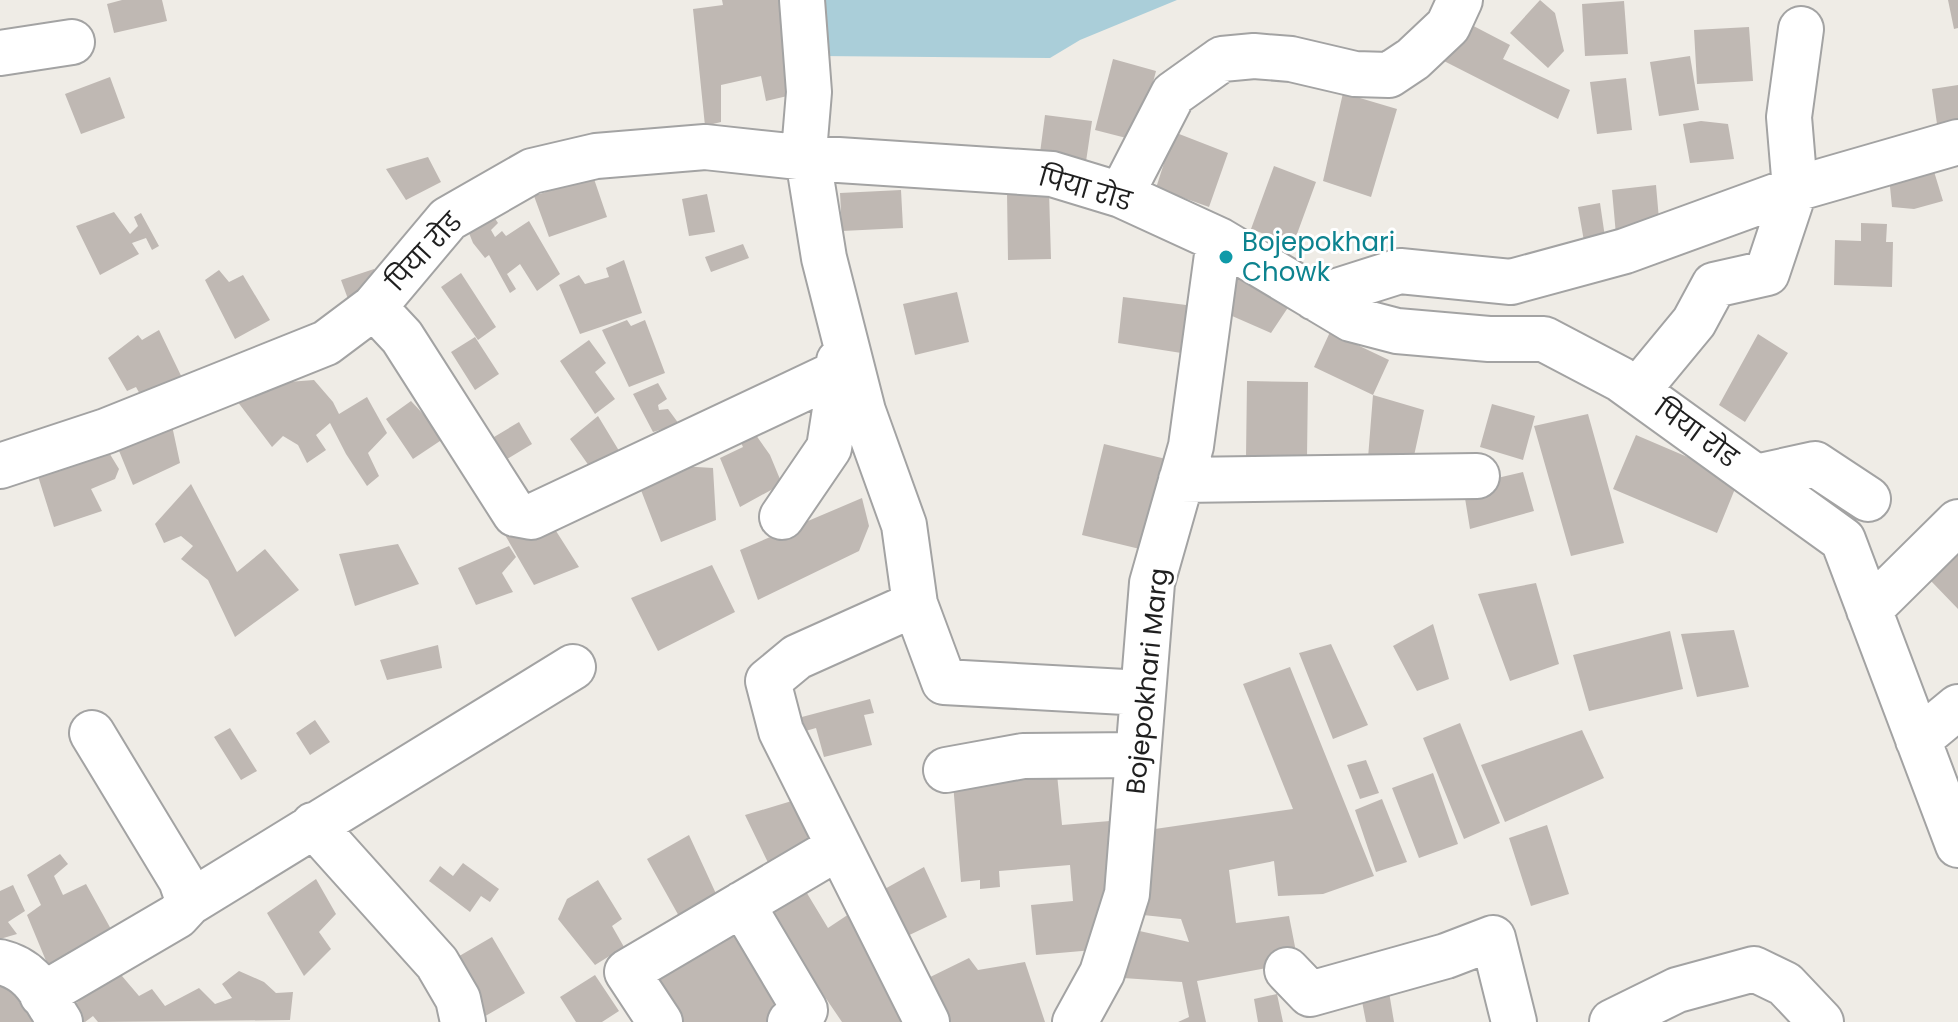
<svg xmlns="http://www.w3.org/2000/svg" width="1958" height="1022" font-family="Poppins,'Noto Sans Devanagari',sans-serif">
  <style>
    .water { fill: #aaced9 }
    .building { fill: #bfb8b3 }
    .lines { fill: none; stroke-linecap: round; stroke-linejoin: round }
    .minor-casing { stroke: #a3a3a3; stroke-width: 48 }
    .minor { stroke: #fff; stroke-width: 44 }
    .culture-dot { fill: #0f9aa8; stroke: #fff; stroke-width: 3 }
    .labels { text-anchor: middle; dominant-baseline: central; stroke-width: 6; stroke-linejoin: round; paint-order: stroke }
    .street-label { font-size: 26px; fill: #1f1f1f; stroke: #fff }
    .culture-label { font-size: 26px; fill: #0d838f; stroke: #fff; text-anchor: start }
  </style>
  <rect width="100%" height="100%" fill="#efece6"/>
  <!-- water -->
  <path class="water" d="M816,0h361l-97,40 -30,18 -231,-2z"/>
  <!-- building -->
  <path class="building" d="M122,0h40l5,21 -53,12 -7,-29z
    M722,0h58l16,94 -30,7 -5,-25 -40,9v37l-16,4 -12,-117 30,-4z
    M1540,0l15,13 9,38 -16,17 -38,-35z
    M1948,0h10v28l-4,1z
    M1624,1l4,53 -43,2 -3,-52z
    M1462,20l48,25 -7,14 67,31 -12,29 -116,-59z
    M1749,27l4,54 -56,3 -3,-54z
    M1690,56l9,54 -40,6 -9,-54z
    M1113,59l43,12 -18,70 -43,-11z
    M110,77l15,41 -44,16 -16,-40z
    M1626,78l6,52 -35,4 -7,-52z
    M1958,85v44l-20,2 -6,-42z
    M1343,93l54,16 -26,88 -48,-16z
    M1045,115l47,6 -8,54 -46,-7z
    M1701,121l27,3 6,35 -44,4 -7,-39z
    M1174,132l54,21 -19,54 -53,-19z
    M1929,155l14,46 -29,8 -22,-2 -4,-41z
    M428,157l13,25 -35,18 -20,-31z
    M1274,166l42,16 -23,63 -42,-16z
    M593,176l14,41 -58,20 -15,-41z
    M1656,185l4,46 -44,4 -4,-45z
    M901,190l2,38 -61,3 -2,-38z
    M1049,191l2,68 -43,1 -1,-68z
    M707,194l8,38 -26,4 -7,-37z
    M1600,203l6,41 -21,3 -7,-40z
    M114,212l16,22 8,-8 -4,-9 7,-4 18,33 -7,4 -6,-12 -14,5 7,11 -39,21 -24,-49z
    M492,214l6,9 -7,7 4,7 7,-6 4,5 23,-15 31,53 -23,17 -17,-27 -13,10 9,15 -6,4 -21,-38 -4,3 -12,-15 -4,-10z
    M1861,223l26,1 -1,18h7l-1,45 -58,-2 1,-45 26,1z
    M743,244l6,14 -38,14 -6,-15z
    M624,260l18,53 -62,21 -21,-49 20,-10 6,9 24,-7 -3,-9z
    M374,269l7,19 -33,11 -7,-19z
    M219,270l10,12 14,-7 27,45 -35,19 -30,-59z
    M461,273l35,54 -18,13 -37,-53z
    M1236,275l55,28 -20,30 -48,-21z
    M957,292l12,50 -54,13 -12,-51z
    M1123,297l71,9v49l-76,-12z
    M627,320l4,6 14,-6 20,53 -36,14 -27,-57z
    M159,330l28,58 -39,21 -12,-22 -9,4 -19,-33 30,-23 4,5z
    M1330,332l59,28 -16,35 -59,-28z
    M1758,334l30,19 -43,69 -26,-17z
    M475,337l24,37 -24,16 -24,-38z
    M589,340l17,23 -11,9 20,27 -20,15 -35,-53z
    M314,380l19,22 6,12 28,-17 20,36 -19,20 11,23 -12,10 -21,-32 -16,-31 -14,12 10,15 -19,13 -9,-18 -15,-9 -11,11 -38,-50 54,-15z
    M1247,381l61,1 -1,75h-61z
    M658,383l9,16 -9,6 1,5 9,-1 11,15 -26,8 -20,-38z
    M1373,395l51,15 -12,55 -44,-7z
    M411,401l14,15 10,-7 17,24 -39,26 -27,-40z
    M1492,404l43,12 -12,44 -43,-13z
    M1588,414l36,129 -53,13 -37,-130z
    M598,416l29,48 -28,16 -29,-41z
    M171,421l9,42 -47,22 -18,-44z
    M519,422l13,22 -30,18 -13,-22z
    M751,428l19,27 12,29 -42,23 -20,-49 23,-11 -6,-13z
    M1636,435l103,44 -22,54 -104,-44z
    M1104,444l62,15 -22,91 -62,-15z
    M105,446l14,23 -4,10 -24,10 11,22 -48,16 -17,-54z
    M681,466l32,2 3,52 -55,22 -22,-57z
    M1523,472l11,39 -64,18 -7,-43z
    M191,484l46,88 28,-23 34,41 -64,47 -27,-57 -27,-21 12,-13 -12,-10 -17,7 -9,-19z
    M862,498l7,28 -10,25 -101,49 -18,-50z
    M549,520l30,47 -45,18 -29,-50z
    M398,544l21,40 -64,22 -16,-52z
    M509,546l7,11 -14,16 11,19 -37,13 -18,-37z
    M1958,547v62l-27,-28z
    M712,565l23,47 -77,39 -27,-53z
    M1536,583l23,81 -49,17 -32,-87z
    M1433,624l16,55 -32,12 -24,-45z
    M1734,630l15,57 -52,10 -16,-63z
    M1670,631l13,58 -94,22 -16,-56z
    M1331,644l37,81 -35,14 -34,-86z
    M438,645l4,23 -55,12 -7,-20z
    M1290,667l84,209 -51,18 -45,2 -4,-35 -45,9 7,53 53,-7 9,46 -101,19 9,41h-28l11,-5 -7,-35 -59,-4 3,-50 63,14 -8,-23 -38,-4 -2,-84 152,-22 -50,-125z
    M870,699l4,14 -10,2 8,30 -48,12 -8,-29 -14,4 -4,-14z
    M315,720l15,22 -20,13 -14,-22z
    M1460,723l40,100 -36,16 -41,-101z
    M230,728l27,43 -16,9 -27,-43z
    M1582,730l22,48 -99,44 -24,-57z
    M1366,760l13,33 -19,6 -13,-34z
    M1433,773l25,71 -39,14 -27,-70z
    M1057,774l5,51 48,-4 6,81 -11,47 -69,6 -5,-50 42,-4 -3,-36 -71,6 1,16 -20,2v-9l-19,2 -8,-99z
    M1382,799l25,63 -31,10 -21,-62z
    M795,800l24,54 -46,19 -28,-58z
    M1547,825l22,69 -38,12 -22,-68z
    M689,835l29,63 -38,20 -33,-59z
    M60,854l8,10 -14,12 9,19 23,-11 26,47 -63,37 -22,-53 14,-10 -14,-30z
    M463,863l36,26 -9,13 -9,-6 -11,16 -41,-31 11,-15 13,10z
    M924,867l23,50 -48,23 -25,-45z
    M316,879l20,35 -17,18 12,17 -27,27 -37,-63z
    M598,880l24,39 -10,7 12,21 -29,18 -37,-46 9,-20z
    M799,880l29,48 24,-16 58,110h-68l-81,-119z
    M13,885l12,26 -17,11 9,12 -17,5v-48z
    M732,925l54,97h-111l-33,-49z
    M492,937l33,56 -43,25 -33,-56z
    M969,958l9,12 47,-8 20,60h-107l-20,-39z
    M0,970l37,52h-37z
    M239,971l25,11 12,11 17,-1 -3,28 -192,2 -5,-6 -8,6h-11l-8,-11 44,-34 12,-1 17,20 13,-7 13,17 34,-18 16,16 17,-6 -10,-14z
    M595,975l24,36 -17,11h-26l-16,-25z
    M1388,986l6,36h-28l-6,-31z
    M1277,994l6,28h-25l-4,-23z"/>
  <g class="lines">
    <!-- minor casing -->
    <g class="minor-casing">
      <path id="minor" d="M802,0l7,92 -4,48 19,118 39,153 41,114 11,79 29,78 199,11
        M0,53l72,-11
        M1121,195l52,-101 49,-35 32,-3 37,3 64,15 34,1 24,-16 35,-33 12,-26
        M1315,298l85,-27 111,11 114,-31 170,-62 163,-47
        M374,307l28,30 113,177 16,3 310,-146
        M1637,391l57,-69 20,-37 53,-12 28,-84 -6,-72 12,-88
        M0,466l106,-35 220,-88 48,-36 74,-88 84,-48 64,-15 109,-9 103,11 244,16 69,21 98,45 132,79 46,12 92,8h55l76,40 223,161 115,305
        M1756,477l59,-13 53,35
        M1181,480l296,-4
        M782,517l47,-69 12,-77 -2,-10
        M915,604l-118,53 -29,24 13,50 146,291
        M1869,610l89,-88
        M1918,740l40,-33
        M946,770l77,-14 115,-1
        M313,825l124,138 21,36 5,23
        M189,903l384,-236
        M742,904l63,106 -15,12
        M0,962c34,8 42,32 60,60
        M1287,970l23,24 136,-38 47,-18 21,84
        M42,995l135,-79 12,-13 -8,-23 -89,-147
        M660,1022l-33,-50 212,-125
        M1075,1022l27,-49 25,-79 25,-311 39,-137 28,-206
        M1612,1022l65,-32 77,-21 31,15 36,38"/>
    </g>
    <!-- minor -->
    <use href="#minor" class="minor"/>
  </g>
  <!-- markers -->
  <circle class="culture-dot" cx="1226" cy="257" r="8"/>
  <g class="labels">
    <!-- street labels -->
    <g class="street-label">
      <text transform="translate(1085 189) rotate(16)">पिया रोड</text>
      <text transform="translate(424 252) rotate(-47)">पिया रोड</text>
      <text transform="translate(1696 433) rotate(36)">पिया रोड</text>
      <text transform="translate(1147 681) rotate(-84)">Bojepokhari Marg</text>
    </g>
    <!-- culture labels -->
    <g class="culture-label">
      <text x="1242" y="242">Bojepokhari<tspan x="1242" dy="30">Chowk</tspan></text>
    </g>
  </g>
</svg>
